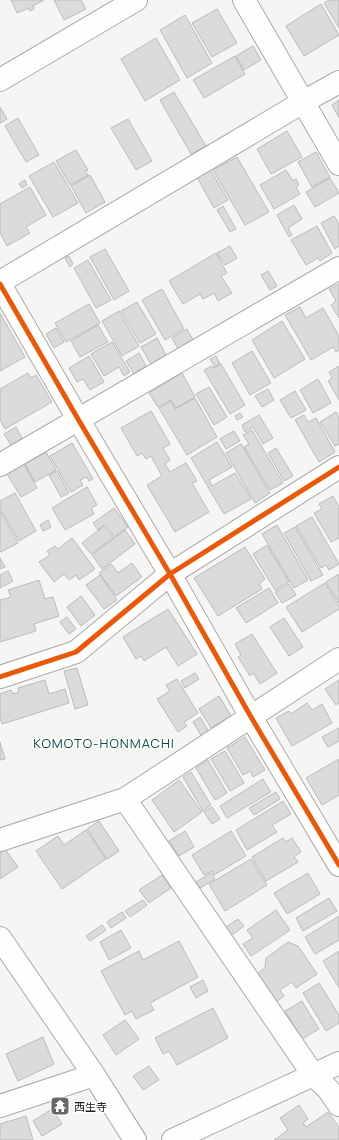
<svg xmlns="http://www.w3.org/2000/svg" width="339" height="1140" font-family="Manrope,'Noto Sans JP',sans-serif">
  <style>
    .building { fill: #dcdbd9; stroke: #bdbbba }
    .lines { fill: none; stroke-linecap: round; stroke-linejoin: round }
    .minor-casing { stroke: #acaaa9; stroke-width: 24 }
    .minor { stroke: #fefefd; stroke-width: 22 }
    .cycleway-casing { stroke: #fff; stroke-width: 8 }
    .cycleway { stroke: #e8590c; stroke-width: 5 }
    .labels { text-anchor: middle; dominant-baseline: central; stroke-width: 3; stroke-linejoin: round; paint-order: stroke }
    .poi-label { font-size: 11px; fill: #1c1b1a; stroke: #fff; text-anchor: start }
    .quarter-label { font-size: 13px; letter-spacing: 1px; fill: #094945; stroke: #fff }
  </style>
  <rect width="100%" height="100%" fill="#f7f5f3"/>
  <!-- building -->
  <path class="building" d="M11,0h33l-11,6 1,3 -4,2 -1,-3 -12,5z
    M54,0h27l5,9 -22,11z
    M329,0h10v28l-15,-25z
    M321,4l18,31 -35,21 -18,-30z
    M217,9l20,34 -25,14 -20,-34z
    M185,15l27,48 -25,15 -27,-48z
    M156,38l24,42 -35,21 -24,-42z
    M253,46l8,14 -17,10 -8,-14z
    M235,56l10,18 -41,24 -11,-18z
    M174,92l32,54 -15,8 -31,-54z
    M339,100v18l-7,-13z
    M0,107l7,12 -7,4z
    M18,118l21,37 -13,7 -21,-36z
    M128,119l24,42 -16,9 -25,-42z
    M287,131l15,26 -31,17 -14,-25z
    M76,150l12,20 -3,1 3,4 -18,10 -14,-24z
    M316,152l14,25 -18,10 -14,-25z
    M237,157l32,55 -24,13 -32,-55z
    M54,162l24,41 -25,14 -24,-41z
    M210,169l18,31 -14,8 -17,-31z
    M286,170l7,11 3,-2 3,6 -3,2 4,7 -26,15 -14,-24z
    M90,175l15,27 -19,11 -15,-27z
    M330,178l9,15 -24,14 -9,-15z
    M25,180l2,5 -5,3 -3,-4z
    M30,187l16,28 -20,12 4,6 -23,13 -7,-13v-29z
    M294,205l8,14 -14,9 4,7 -3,2 -12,-22z
    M223,206l13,23 -6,3 -13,-22z
    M334,216l5,8v22l-4,3 -14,-26z
    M317,226l15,27 -12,8 -2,-3 -12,7 -15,-25z
    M230,246l7,12 -12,7 -8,-12z
    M105,249l24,42 -15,9 -24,-43z
    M216,253l11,20 -6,3 11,17 -14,8 -4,-8 -11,6 -3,-5 -17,10 -14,-23z
    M69,256l4,8 -3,3 -5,-9z
    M88,260l23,40 -15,8 -22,-40z
    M268,271l9,15 -7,4 -9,-15z
    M339,284v34l-8,-13 5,-4 -7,-12z
    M162,289l22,40 -19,11 -23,-40z
    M137,302l19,32 -16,9 -19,-32z
    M89,304l11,19 -34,19 -11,-19z
    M300,307l6,11 17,-10 16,28v14l-3,2 -3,-5 -22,13 -26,-45z
    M119,311l20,35 -17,10 -20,-35z
    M0,313l25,44 -25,14z
    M282,321l23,38 -31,19 -22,-38z
    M98,325l10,17 -28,15 -9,-16z
    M56,328l8,14 -10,6 -8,-14z
    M187,329l6,11 -15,9 -6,-11z
    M157,338l9,17 -15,9 -10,-17z
    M112,342l18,30 -6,4 -5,-9 -15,9 -13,-22z
    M252,351l19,32 -21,12 -18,-32z
    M139,353l7,13 -12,8 -8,-13z
    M89,356l15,26 -14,8 -7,-11 -6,3 -8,-14z
    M216,356l4,8 -5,3 -5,-8z
    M221,364l24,41 -15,9 -26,-44 8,-4 1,2z
    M339,366v34l-11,-19 4,-3 -3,-6z
    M28,373l3,5 5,-3 16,27 -47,27 -5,-9v-31z
    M182,373l13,24 -19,11 -5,-8 -13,7 -9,-14z
    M318,379l13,24 -18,10 -13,-23z
    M209,387l18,30 -13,8 -18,-31z
    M268,389l6,11 -12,7 -7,-11z
    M295,391l11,19 -15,8 -11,-18z
    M195,398l22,39 -30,18 -28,-47 12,-7 4,8z
    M151,411l19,33 -7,4 7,12 -5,4 5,8 16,-9 11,18 -5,2 17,29 -34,20 -28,-47 15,-9 -11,-20 -5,3 -4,-6 -5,3 -16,-28z
    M336,412l3,5v27l-4,2 -15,-24z
    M240,413l3,4 -6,3 -2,-4z
    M259,415l14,23 -10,6 -10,-17 -8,5 -3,-7z
    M304,415l4,7 8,-4 19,34 -16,10 -24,-42z
    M16,427l6,11 -11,7 -7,-11z
    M252,430l31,53 -13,7 -26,-43 5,-3 -6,-9z
    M234,431l6,10 -14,8 -6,-10z
    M217,442l15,25 -23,13 3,6 23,-13 16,26 -27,15 -33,-56z
    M72,443l21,36 -4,2 -2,-4 -7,3 3,5 -12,7 -21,-36z
    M241,444l29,49 -15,10 -29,-50z
    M276,448l17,28 -9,5 -16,-28z
    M46,452l10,18 -21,12 -10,-18z
    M24,464l13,24 -16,9 -14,-23z
    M57,471l12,22 -8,4 -12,-22z
    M87,487l10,18 -6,3 3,6 -29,16 -13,-22z
    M15,493l21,38 -17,10 -19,-33v-7z
    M333,496l6,11v31l-8,4 -17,-29 8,-4 -3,-5z
    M114,508l14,19 -14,10 -9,-13 -7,6 -5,-7z
    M0,511l18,32 -17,9 -1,-1z
    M312,517l27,47 -10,6 -3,-5 -5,3 -25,-42z
    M48,520l3,7 -8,4 -3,-6z
    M277,525l31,55 -14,8 -32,-54z
    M104,526l9,12 -22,16 -9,-11z
    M295,527l28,48 -12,6 -27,-48z
    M125,530l10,14 -33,25 -10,-14z
    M72,538l23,31 -16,11 -3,-5 -7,5 -5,-6 -10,8 -15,-20 11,-7 -3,-4 8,-5 3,3z
    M267,545l22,37 -14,8 -22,-36z
    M245,547l20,32 -6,5 3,5 -44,27 -24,-38z
    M0,558l5,9 -5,2z
    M132,563l10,14 -26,19 -17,-23 12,-9 7,9z
    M8,571l5,10 -13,7v-13z
    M339,574v29l-13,-21z
    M100,575l17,25 -13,9 -18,-24z
    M39,580l6,19 8,-2 6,19 -25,8 2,7 -36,11v-42l11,-3 -3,-7z
    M325,583l14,23v3l-37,23 -16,-25z
    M289,584l7,11 -14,8 -7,-11z
    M269,588l9,15 -32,20 -10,-15z
    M81,596l14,19 -14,11 -14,-19z
    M168,609l29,45 -19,12 -12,-19 -22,14 -3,-5 -5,3 -13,-22z
    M67,617l9,12 -7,5 -9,-12z
    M284,618l19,29 -14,9 -19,-29z
    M252,634l25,39 -17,11 -7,-11 -3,3 -12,-19 3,-2 -6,-11z
    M77,668l11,37 -13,4 -11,-38z
    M195,673l4,6 -14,9 -4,-7z
    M177,679l21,34 -14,9 3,4 -9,6 -21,-33 13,-8 -4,-6z
    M45,680l4,14 16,-5 4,14 -67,21 -2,-6v-24l11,-4 2,4 6,-2 -1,-4z
    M339,680v23l-3,2 -11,-16z
    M219,696l12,20 -20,12 -12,-19z
    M307,703l5,7 10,-6 10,19 -40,23 -16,-28 13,-7 2,3z
    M200,717l9,15 -7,5 -9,-15z
    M339,728v13l-11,6 -6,-10z
    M245,737l20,33 -12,7 -3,-6 -7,4 -16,-27z
    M0,742l5,17 -5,1z
    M225,751l19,32 -14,8 -19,-32z
    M339,759v36l-17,10 -16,-27z
    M208,760l19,33 -12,7 -19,-32z
    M191,772l20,33 -8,6 -20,-34z
    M263,779l8,13 -44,26 -7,-12z
    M179,780l23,32 -28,20 -22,-32z
    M276,792l4,7 -26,16 -5,-7z
    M283,801l8,13 -19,11 5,7 -30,18 -11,-20z
    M212,807l8,12 -8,5 -8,-12z
    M99,821l20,30 -12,8 -20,-30z
    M86,830l20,29 -44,30 -26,-38 22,-15 6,9z
    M185,831l9,16 -15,9 -10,-15z
    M231,831l15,25 -32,19 -2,-4 -8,4 -12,-20z
    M283,838l3,4 6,-4 9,14 -7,5 4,5 -32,19 -14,-24z
    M5,849l13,18 -18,12v-26z
    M251,859l16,26 -42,26 -16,-27z
    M211,873l4,6 -15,9 -4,-6z
    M308,873l12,21 -33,20 -13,-21z
    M162,875l9,13 -22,15 -10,-13z
    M329,898l8,13 -34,20 -7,-13z
    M143,900l4,5 -17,12 -5,-6z
    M276,910l14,20 -39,26 -8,-12 10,-6 -6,-8z
    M122,912l4,6 -15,10 -4,-6z
    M339,916v24l-24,14 -10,-17z
    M238,919l6,7 -12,9 -6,-8z
    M102,925l4,5 -16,11 -4,-5z
    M121,930l10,18 -22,12 -9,-18z
    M179,941l19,36 -48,26 4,7 -18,9 -4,-8 -7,4 -24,-44 38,-20 4,9z
    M288,942l10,4 19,28 -21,14 -4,-6 -12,8 4,6 -8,6 -19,-28 8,-6 1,-10z
    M339,951v37l-16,-27z
    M203,980l5,11 -12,7 -6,-11z
    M319,983l20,32v8l-13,8 -23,-38z
    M302,1001l17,28 -17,10 -17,-28z
    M213,1008l15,30 -51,27 -8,-14 -6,3 -8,-16z
    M125,1020l14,19 -23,16 -13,-20z
    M43,1037l11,27 -36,17 -12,-27z
    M149,1066l10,14 -16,10 -10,-14z
    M299,1105l9,14 -5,4 3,4 22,-15 11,15v13h-65l14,-10 -8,-12z
    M52,1109l10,15 -20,12 -9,-15z
    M26,1116l7,24h-33v-16z"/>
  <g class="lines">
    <!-- minor casing -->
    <g class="minor-casing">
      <path id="minor" d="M244,0l95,164
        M0,80l136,-80
        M0,282l303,-180 36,-20
        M0,284l78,135 92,155 81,143 88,148
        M0,465l339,-197
        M0,677l76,-25 94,-78 169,-107
        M125,799l189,277 14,13 11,16
        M0,840l125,-41 214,-140
        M0,938l94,137 41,65
        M0,1106l94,-31
        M173,1140l166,-77"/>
    </g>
    <!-- minor -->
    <use href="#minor" class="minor"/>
    <!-- cycleway casing -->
    <g class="cycleway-casing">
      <path id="cycleway" d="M0,284l78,135 92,155 81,143 88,148
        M0,677l76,-25 94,-78 169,-107"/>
    </g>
    <!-- cycleway -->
    <use href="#cycleway" class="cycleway"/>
  </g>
  <!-- icons -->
  <defs>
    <g id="temple-square" transform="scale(1)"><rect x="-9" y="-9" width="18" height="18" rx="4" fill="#696766" stroke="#fff"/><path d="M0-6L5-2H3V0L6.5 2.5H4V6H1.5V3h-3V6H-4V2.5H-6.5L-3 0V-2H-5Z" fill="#fff"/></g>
  </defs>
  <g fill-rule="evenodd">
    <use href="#temple-square" x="60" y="1106"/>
  </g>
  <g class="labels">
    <!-- poi labels -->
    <g class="poi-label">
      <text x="74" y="1106">西生寺</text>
    </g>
    <!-- quarter labels -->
    <g class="quarter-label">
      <text x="104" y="743">KOMOTO-HONMACHI</text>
    </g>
  </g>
</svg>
